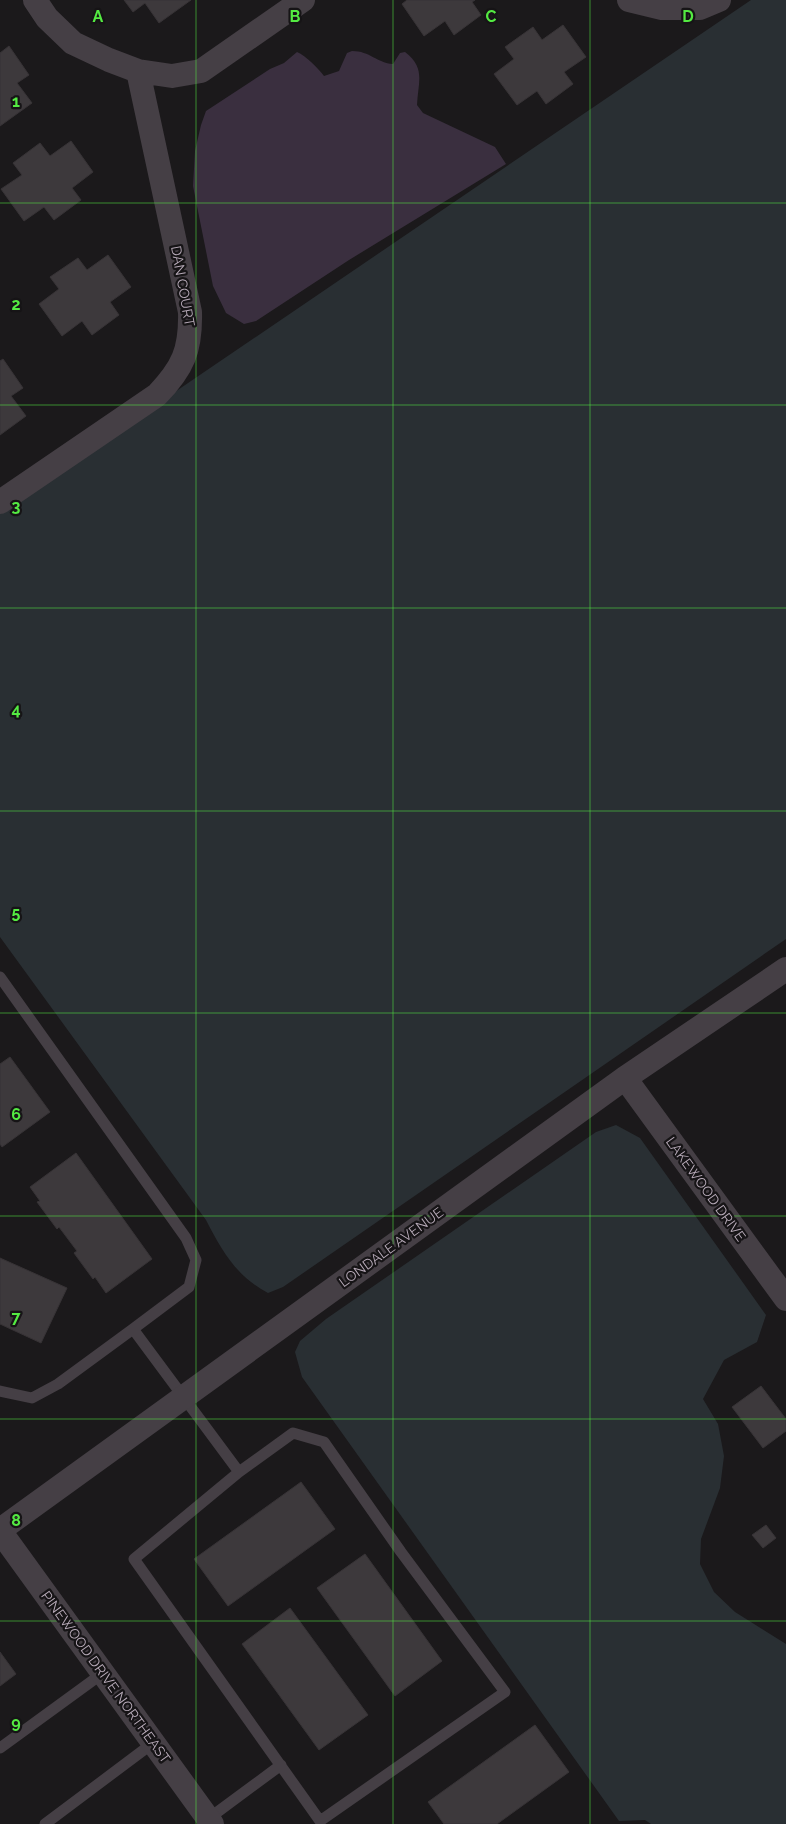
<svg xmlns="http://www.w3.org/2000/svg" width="786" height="1824" font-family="Raleway,sans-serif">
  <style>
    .green { fill: #292f33 }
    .water { fill: #3a2f3f }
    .building { fill: #3d393c; stroke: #373336 }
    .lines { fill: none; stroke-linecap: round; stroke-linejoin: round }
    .lane { stroke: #453f45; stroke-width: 11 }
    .street { stroke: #453f45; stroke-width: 24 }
    .grid { fill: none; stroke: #54ea42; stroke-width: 1; stroke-opacity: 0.55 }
    .labels { text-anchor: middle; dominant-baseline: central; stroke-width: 4.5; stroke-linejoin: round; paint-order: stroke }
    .street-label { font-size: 14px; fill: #b9acba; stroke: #161416 }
    .grid-label { font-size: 16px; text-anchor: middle; font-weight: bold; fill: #54ea42; stroke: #161416; stroke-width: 4.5; stroke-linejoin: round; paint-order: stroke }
  </style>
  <rect width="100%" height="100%" fill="#1b191b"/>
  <!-- green -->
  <path class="green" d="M751,0h35v939l-503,348 -15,6c-32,-17 -46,-42 -62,-73l-206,-283v-426z
    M616,1125l24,13 126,177 -9,27 -33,18 -21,39 15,25 6,32 -4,32 -19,51 -1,25 14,28 21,20 51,32v180h-135l-6,-4 -26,1 -317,-444 -7,-25 5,-11 26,-22 270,-187z"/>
  <!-- water -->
  <path class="water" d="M352,51c18,0 25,12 41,13l7,-11 5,-1c21,16 13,30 12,53l6,8 72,34 11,17 -157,96 -93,61 -12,3 -18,-11 -13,-27 -20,-100 2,-35 6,-26 5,-14 64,-42 14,-6 13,-11c9,4 21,16 27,24l15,-5 8,-18z"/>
  <!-- building -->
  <path class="building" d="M124,0h67l-32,23 -14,-20 -12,9z
    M407,0h68l-3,2 9,13 -27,20 -9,-14 -21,15 -22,-32z
    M563,25l23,32 -22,15 9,12 -27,20 -9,-13 -20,14 -23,-31 20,-15 -9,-12 28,-20 9,13z
    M9,46l20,29 -12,8 15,20 -32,23v-73z
    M71,141l22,31 -21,16 9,12 -27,20 -10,-13 -20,14 -23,-32 21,-14 -9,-12 27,-20 10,13z
    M108,255l23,32 -21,15 9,13 -27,20 -10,-14 -20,15 -23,-32 20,-15 -9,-12 28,-19 9,12z
    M3,359l20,29 -12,8 15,20 -26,19v-74z
    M10,1057l40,55 -48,35 -2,-3v-80z
    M76,1153l76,106 -46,34 -11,-16 -2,2 -19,-26 3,-2 -18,-24 -2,2 -20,-27 3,-1 -10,-14z
    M0,1258l67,30 -26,55 -41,-19z
    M761,1386l25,33v12l-23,17 -31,-41z
    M301,1482l34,47 -107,77 -34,-47z
    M766,1525l10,13 -13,10 -11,-13z
    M365,1554l77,107 -47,35 -78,-108z
    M290,1608l78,107 -49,35 -77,-106z
    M0,1652l16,22 -16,12z
    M535,1725l34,47 -72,52h-53l-16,-22z"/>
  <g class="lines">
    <!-- lane -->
    <path class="lane" d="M0,977l186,261 10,22 -7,27 -56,42
      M0,1391l32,7 26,-14 75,-55 106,143 54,-39 31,9 77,110 104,140 -185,129 -186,-262 105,-87
      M0,1748l103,-75
      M208,1819l73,-54
      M45,1824l108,-81"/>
    <!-- street -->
    <path class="street" d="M35,0l12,18 26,25 36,17 29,11 34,5 29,-5 102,-71
      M629,0l33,8h38l19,-8
      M0,502l157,-107c26,-27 34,-45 33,-83l-52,-241
      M625,1078l161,221
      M0,1530l625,-452 161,-109
      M0,1531l212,293"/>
  </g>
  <!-- grid -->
  <path class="grid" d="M196,0v1824M393,0v1824M590,0v1824M0,203h786M0,405h786M0,608h786M0,811h786M0,1013h786M0,1216h786M0,1419h786M0,1621h786"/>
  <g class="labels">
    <!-- street labels -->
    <g class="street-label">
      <text transform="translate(183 286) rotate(80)">DAN COURT</text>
      <text transform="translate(706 1189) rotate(54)">LAKEWOOD DRIVE</text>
      <text transform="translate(391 1247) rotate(-36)">LONDALE AVENUE</text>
      <text transform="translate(106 1677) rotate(54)">PINEWOOD DRIVE NORTHEAST</text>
    </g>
  </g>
  <g class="grid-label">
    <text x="98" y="22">A</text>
    <text x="295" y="22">B</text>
    <text x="491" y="22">C</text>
    <text x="688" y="22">D</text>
    <text x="16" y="107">1</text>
    <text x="16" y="310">2</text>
    <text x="16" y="512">3</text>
    <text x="16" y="715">4</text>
    <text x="16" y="918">5</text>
    <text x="16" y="1120">6</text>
    <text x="16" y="1323">7</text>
    <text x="16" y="1526">8</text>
    <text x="16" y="1728">9</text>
  </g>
</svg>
